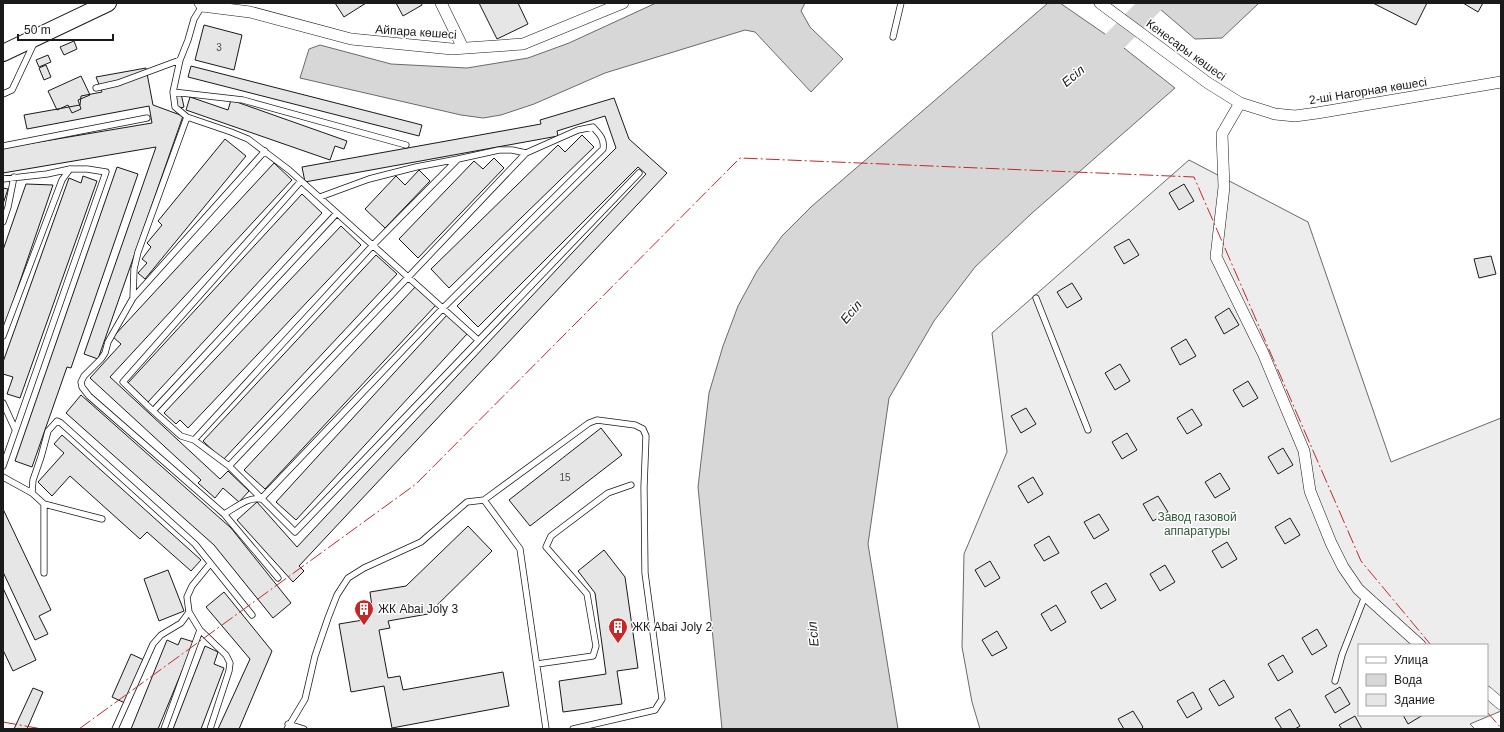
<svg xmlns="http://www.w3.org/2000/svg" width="1504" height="732" font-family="Arial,sans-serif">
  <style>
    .built { fill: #ededed; stroke: #6a6a6a; fill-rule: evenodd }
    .water { fill: #d7d7d7; stroke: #6a6a6a }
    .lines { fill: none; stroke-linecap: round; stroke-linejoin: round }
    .river { stroke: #d7d7d7; stroke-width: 23 }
    .building { fill: #e6e6e6; stroke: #1a1a1a }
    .lane-casing { stroke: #1a1a1a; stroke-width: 7 }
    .street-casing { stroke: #1a1a1a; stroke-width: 12 }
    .secondary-casing { stroke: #1a1a1a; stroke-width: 18 }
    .lane { stroke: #fff; stroke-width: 5.5 }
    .street { stroke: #fff; stroke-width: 11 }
    .secondary { stroke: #fff; stroke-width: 16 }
    .power { stroke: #c62828; stroke-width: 1; stroke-dasharray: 14 3 2 3; stroke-linecap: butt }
    .labels { text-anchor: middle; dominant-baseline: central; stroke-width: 3; stroke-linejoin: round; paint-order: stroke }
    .number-label { font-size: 10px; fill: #4d4d4d }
    .street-label { font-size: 12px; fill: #1a1a1a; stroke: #fff }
    .park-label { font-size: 12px; fill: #2b5a34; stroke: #fff }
    .poi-label { font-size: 12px; fill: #1a1a1a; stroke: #fff; text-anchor: start }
    .water-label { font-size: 13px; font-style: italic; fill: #1a1a1a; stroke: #fff }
  </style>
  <rect width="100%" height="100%" fill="#fff"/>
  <!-- built -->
  <path class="built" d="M1189,160l119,62 83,240 110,-44v293l-31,13 5,5h-495l-8,-27 -10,-55 2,-93 43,-102 -15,-119zM1359,645h128v70h-128z"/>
  <!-- water -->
  <path class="water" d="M656,3h149l-4,8 9,16 33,32 -32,33 -56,-60 -10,-2 -140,43 -71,31 -33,11 -18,3 -22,-3 -161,-37 9,-29 11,-4 71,19 76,4 61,-10 41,-15z
    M1048,3h12l55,38 60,47 -144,126 -56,53 -41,54 -45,77 -21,146 30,185h-176l-24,-242 11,-94 14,-47 15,-40 19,-35 25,-35 30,-30z
    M1153,3h106l-37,35 -27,1z"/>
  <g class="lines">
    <!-- river -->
    <path class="river" d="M1091,61l24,-20 37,-38"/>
  </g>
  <!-- building -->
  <path class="building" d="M335,3h31l-22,14z
    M396,3h25l1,2 -19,11z
    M479,3h39l10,21 -31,15z
    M1373,3h54l-11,22z
    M1463,3h20l-5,9z
    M204,25l38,10 -8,35 -39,-10z
    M74,41l3,8 -13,6 -4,-8z
    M48,55l3,7 -12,5 -3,-7z
    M46,65l5,12 -7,3 -5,-12z
    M191,66l231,59 -3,11 -231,-59z
    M146,68l7,37 30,11 -85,243 -14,-5 72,-207 -153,26v-25l149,-25 -3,-17 -122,23 -3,-14 56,-10 1,-9 21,-4 -6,-15z
    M81,76l9,19 -12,5 3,9 -9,4 -4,-8 -11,5 -9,-19z
    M181,93l3,14 -7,2 -1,-14z
    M190,97l38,13 3,-10 116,41 -3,8 -9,-3 -5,14 -144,-50z
    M614,98l15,41 38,34 -368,393 5,5 -11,11 -56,-62 20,-18 40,45 349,-373 -8,-7 -160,160 -21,-21 159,-158 -11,-32 -48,15 1,5 -253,46 -3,-15 239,-43 -1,-4z
    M582,135l12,12 -145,141 -18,-19 127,-124 7,7z
    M225,139l21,17 -101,123 -7,-6 9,-10 -5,-4 9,-12 -4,-4 15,-18 -4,-4z
    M494,158l10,10 -86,90 -19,-19 75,-78 9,8z
    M274,163l18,17 -182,197 110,102 8,-8 21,20 -10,11 -16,-14 -8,10 -17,-15 3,-3 -111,-102 31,-34 -8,-7z
    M117,167l21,7 -67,194 -4,-1 -35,100 -17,-6z
    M419,170l11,11 -45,47 -20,-19 31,-33 9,9z
    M83,176l14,5 -77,217 -13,-4 6,-17 -10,-3v-12l66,-184 12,5z
    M26,184l27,1 -50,146v-81z
    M1184,184l10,17 -15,9 -10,-17z
    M3,188l5,1 -5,15z
    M302,194l20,19 -174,189 -20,-19z
    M341,226l20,19 -173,183 -8,-8 -4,4 -12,-11z
    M1129,239l10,16 -15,9 -10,-17z
    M376,255l21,19 -174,186 -20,-19z
    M1491,256l5,18 -17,4 -5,-19z
    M1072,283l10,16 -15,9 -10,-16z
    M416,286l20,19 -171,184 -21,-19z
    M1229,308l10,17 -15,9 -9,-17z
    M447,315l20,19 -171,186 -20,-18z
    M1186,339l10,17 -16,9 -9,-17z
    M1120,364l10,17 -15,9 -10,-17z
    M1248,381l10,17 -15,9 -10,-17z
    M81,395l150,133 60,75 -18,15 -59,-73 -148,-132z
    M1026,408l10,16 -15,9 -10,-17z
    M1192,409l10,16 -15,9 -10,-16z
    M601,428l21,27 -92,71 -21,-26z
    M1127,433l10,17 -15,9 -10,-17z
    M62,435l139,125 -10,11 -44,-39 -7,7 -70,-63 -18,20 -14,-14 26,-29 -10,-9z
    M1283,448l10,17 -15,9 -10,-17z
    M1220,473l10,16 -15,9 -10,-16z
    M1033,477l10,17 -15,9 -10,-17z
    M1158,496l10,16 -15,9 -10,-17z
    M3,509l48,101 -12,6 9,18 -13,6 -32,-68z
    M1099,514l10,16 -15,9 -10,-17z
    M1290,518l10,17 -15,9 -10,-17z
    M468,526l24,25 -64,63 -40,7 2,7 -11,2 9,48 12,-2 3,14 100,-18 6,34 -117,22 -8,-42 -33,6 -12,-68 24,-4 -2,-10 11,-3 -2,-15 36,-6z
    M1049,536l10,17 -15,8 -10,-16z
    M1227,542l10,17 -15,9 -10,-17z
    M604,550l21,27 13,91 -21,3 5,33 -59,8 -4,-31 47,-7 -11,-81 -17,-22z
    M990,561l10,17 -15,9 -10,-17z
    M1165,565l10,17 -15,9 -10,-17z
    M168,570l16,41 -25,10 -15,-42z
    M1106,583l10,17 -15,9 -10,-17z
    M3,588l33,72 -23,11 -10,-21z
    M224,592l48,59 -33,78h-21l32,-70 -44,-52z
    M1056,605l10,17 -15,9 -10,-17z
    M1317,629l10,17 -15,9 -10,-17z
    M997,631l10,17 -15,8 -10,-16z
    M181,638l13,4 -36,87h-27l36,-89 11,5z
    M205,646l13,6 -4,12 10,4 -23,61h-28z
    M131,654l13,6 -19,43 -13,-6z
    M1283,655l10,17 -15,9 -10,-17z
    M1224,680l10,17 -15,9 -10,-17z
    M1340,687l10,17 -15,9 -10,-17z
    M33,688l10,4 -16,37h-13z
    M1193,692l9,17 -15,9 -10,-17z
    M1290,709l10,17 -5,3h-13l-7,-11z
    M1133,711l10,16 -2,2h-17l-6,-10z
    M1403,715h20l-15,9z
    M1355,716l7,13h-20l-3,-4z"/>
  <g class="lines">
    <!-- lane casing -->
    <g class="lane-casing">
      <path id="lane" d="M202,6l-8,13 -6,21 -8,20 -7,32 2,15 12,10 44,15 17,7 41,31 189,170
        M893,37l8,-34
        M96,88l22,-5 62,-23
        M173,92l70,8 163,45
        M3,94l9,-4 23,-49
        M3,146l144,-28
        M265,151l-132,147 -25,44 -3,11 -4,6 -17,17 -3,6 1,5 7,9 135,118 54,64
        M3,179l44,-5 23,-5h17l19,3 -103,294
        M320,197l49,-18 47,-12 42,-8
        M337,213l-184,198 28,25 13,4 35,26 66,66 344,-359
        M3,222l5,-15 6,-30
        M133,298l1,-29 4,-17 49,-135
        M1036,298l52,132
        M3,336l59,-156 8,-11
        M3,403l12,26
        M153,411l-30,-29 178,-201
        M194,440l179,-195 85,-86 41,-9h13l14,3
        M229,466l297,-313 52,-23 15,-3c6,7 12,12 10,22l-160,159 -182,191
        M3,477l29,16 12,11v69
        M32,493l1,-13 8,-23 7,-26 9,-10 4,2 134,121 57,71
        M44,504l58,15
        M224,514c13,-7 23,-17 37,-15
        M537,664l56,-8 3,-10 -9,-52 -41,-47 5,-11 57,-43 23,-8
        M1335,681l7,-26 23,-59
        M288,724l16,5
        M115,729l38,-85 8,-9 20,-12 8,-11
        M164,729l36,-99
        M210,729l19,-58 1,-8 -4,-8 -26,-25 -11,-18 -2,-15 5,-11 18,-22
        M287,729l18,-30 10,-43 13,-38 9,-23 11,-17 16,-10 57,-26 46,-40 17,-2
        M546,729l-26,-180 -36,-49 105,-77 8,-3 38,5 8,4 3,7 -2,51 1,86 17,126 -7,11 -82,19"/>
    </g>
    <!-- street casing -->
    <g class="street-casing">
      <path id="street" d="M200,3l2,3 48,6 101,27 101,10 71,-5 100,-41
        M441,3l22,45
        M1100,3l108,80 32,20 35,11 20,2 22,-3 184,-31
        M1240,103l-18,31 2,53 -8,70 47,96 41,98 6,40 21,52 12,24 15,22 62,56
        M1487,692l14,12"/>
    </g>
    <!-- secondary casing -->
    <g class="secondary-casing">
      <path id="secondary" d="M3,53l105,-50"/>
    </g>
    <!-- lane -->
    <use href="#lane" class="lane"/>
    <!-- street -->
    <use href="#street" class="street"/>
    <!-- secondary -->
    <use href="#secondary" class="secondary"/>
    <!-- power -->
    <path class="power" d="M1487,712l14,16
      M3,722l39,7
      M79,729l337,-245 324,-326 454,19 167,384 70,84"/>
  </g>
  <!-- icons -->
  <defs>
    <g id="building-pin" transform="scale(1)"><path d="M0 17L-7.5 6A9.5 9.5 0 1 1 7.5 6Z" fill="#c62828" stroke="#fff"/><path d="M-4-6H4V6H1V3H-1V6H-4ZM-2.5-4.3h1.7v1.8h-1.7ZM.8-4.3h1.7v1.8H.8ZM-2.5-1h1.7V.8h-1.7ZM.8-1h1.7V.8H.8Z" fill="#fff"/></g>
  </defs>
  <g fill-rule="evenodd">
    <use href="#building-pin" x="364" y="609"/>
    <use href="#building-pin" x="618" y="627"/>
  </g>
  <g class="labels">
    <!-- number labels -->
    <g class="number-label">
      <text x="219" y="47">3</text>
      <text x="565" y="477">15</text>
    </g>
    <!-- street labels -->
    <g class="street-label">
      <text transform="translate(416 32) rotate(4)">Айпара көшесі</text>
      <text transform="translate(1186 50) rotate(36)">Кенесары көшесі</text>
      <text transform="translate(1368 91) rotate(-9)">2-ші Нагорная көшесі</text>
    </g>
    <!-- park labels -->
    <g class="park-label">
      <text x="1197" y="517">Завод газовой<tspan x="1197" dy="14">аппаратуры</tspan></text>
    </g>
    <!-- poi labels -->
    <g class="poi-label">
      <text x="378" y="609">ЖК Abai Joly 3</text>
      <text x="632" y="627">ЖК Abai Joly 2</text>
    </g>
    <!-- water labels -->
    <g class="water-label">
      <text transform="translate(1073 76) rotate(-40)">Есіл</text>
      <text transform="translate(851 312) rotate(-50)">Есіл</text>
      <text transform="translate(813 634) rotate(-96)">Есіл</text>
    </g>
  </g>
  <!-- border -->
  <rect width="1504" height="732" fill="none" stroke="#1a1a1a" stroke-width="8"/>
  <!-- legend -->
  <rect x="1358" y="644" width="130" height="72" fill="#ffffff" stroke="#a3a3a3"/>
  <rect x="1366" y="657" width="20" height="6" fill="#ffffff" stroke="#a3a3a3"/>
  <text x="1394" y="664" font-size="12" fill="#1a1a1a">Улица</text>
  <rect x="1366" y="674" width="20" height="12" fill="#d7d7d7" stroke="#a3a3a3"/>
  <text x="1394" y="684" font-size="12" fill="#1a1a1a">Вода</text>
  <rect x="1366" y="694" width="20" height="12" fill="#e6e6e6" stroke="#a3a3a3"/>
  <text x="1394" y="704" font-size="12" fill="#1a1a1a">Здание</text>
  <!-- scale -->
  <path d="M18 34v6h95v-6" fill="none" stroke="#1a1a1a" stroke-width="2"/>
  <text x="24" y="34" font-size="12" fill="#1a1a1a" stroke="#ffffff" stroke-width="3" paint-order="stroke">50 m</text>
</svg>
